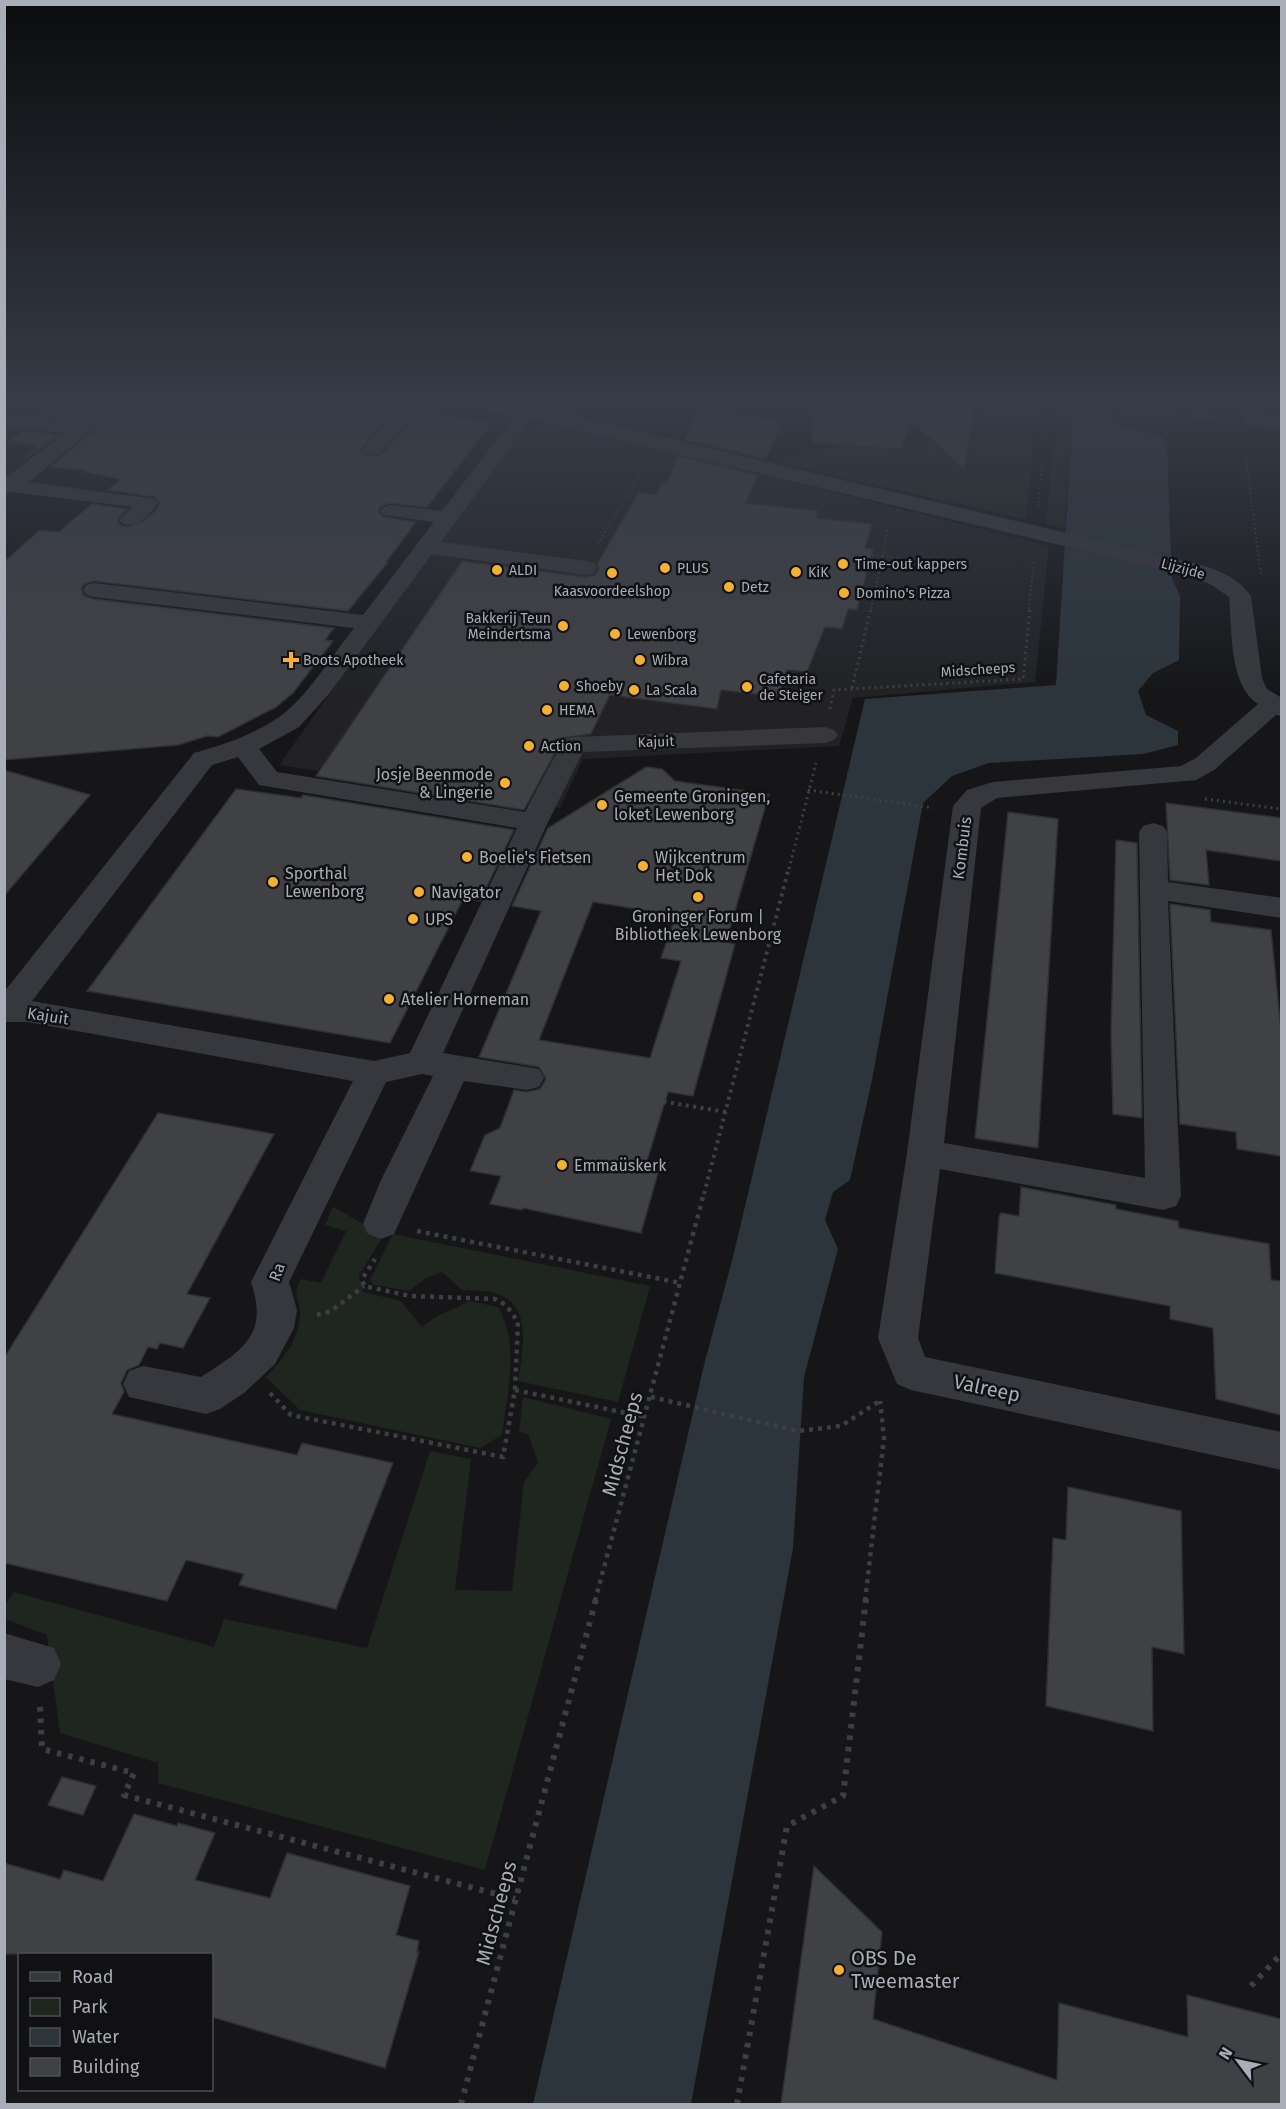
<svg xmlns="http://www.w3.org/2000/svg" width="1286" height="2109" font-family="'Fira Sans',sans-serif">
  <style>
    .built { fill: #222225 }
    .green { fill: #1e261f }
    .water { fill: #2c353c }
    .building { fill: #404145; stroke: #303034; stroke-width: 1.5; fill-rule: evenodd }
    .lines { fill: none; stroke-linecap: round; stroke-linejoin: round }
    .path-far4 { stroke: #3d3f44; stroke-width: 2; stroke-dasharray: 1.5 3; stroke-linecap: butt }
    .path-far3 { stroke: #3d3f44; stroke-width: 3; stroke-dasharray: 2 4; stroke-linecap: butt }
    .path-far2 { stroke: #3d3f44; stroke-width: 4; stroke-dasharray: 3 4.5; stroke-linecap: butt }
    .path-far1 { stroke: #3d3f44; stroke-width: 4.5; stroke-dasharray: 4 5; stroke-linecap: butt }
    .path { stroke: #3d3f44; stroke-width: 6; stroke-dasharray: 4.5 7; stroke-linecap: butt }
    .minor { fill: #37383d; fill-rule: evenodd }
    .poi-dot { fill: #f2b134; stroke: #111113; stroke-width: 2 }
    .labels { text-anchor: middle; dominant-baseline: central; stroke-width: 5; stroke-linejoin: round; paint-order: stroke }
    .far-poi-label { font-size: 14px; fill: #a8adb8; stroke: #111113; text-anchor: start }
    .far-street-label { font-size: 14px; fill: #a8adb8; stroke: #111113 }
    .poi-label { font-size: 16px; fill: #a8adb8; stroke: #111113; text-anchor: start }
    .street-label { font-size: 16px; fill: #a8adb8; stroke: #111113 }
    .near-street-label { font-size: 20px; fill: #a8adb8; stroke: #111113 }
    .near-poi-label { font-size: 20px; fill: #a8adb8; stroke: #111113; text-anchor: start }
  </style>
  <rect width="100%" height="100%" fill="#161618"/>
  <!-- built -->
  <path class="built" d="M548,421l501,125 -14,136 -182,16 -14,48 -256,13 -23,49 -281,-43 239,-336z"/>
  <!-- green -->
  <path class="green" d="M982,401h92v3l-31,-3 -6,7 -11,111 -250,-56c54,-27 92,-15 148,-9l5,-15 29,2 1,-3 17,1z
    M1057,408l17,2 -10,118 -18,-4z
    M333,1207l32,18 21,6 -27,45 4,16 38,9 21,26 14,-10 34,-16 28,6c22,37 9,87 4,128l-22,13 -180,-38 -34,-33c16,-17 33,-36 34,-62 1,-18 -9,-15 1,-36l20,4 25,-52 -21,-6z
    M393,1234l257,52 -32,116 -100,-21c5,-31 16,-81 -27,-89 -9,-2 -20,-1 -29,-2l-20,-18 -16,6 -17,13 -35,-6 -4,-5z
    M523,1397l88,22 -126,451 -327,-87v-20l-98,-30 -13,-98 -42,-16 -1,-13 10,-14 200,55 10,-28 143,29 63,-197 41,8 -16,131 57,1 12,-109 14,-20 -10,-28 -9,-2z"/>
  <!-- water -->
  <path class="water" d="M1074,401h33l-1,12 10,11 45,12 6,9 5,134 8,17 -1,64 -26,13 -15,18 8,24 32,16v14l-35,9 -154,9 -37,13 -29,27 -51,277 -22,100 -17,12 -8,28 13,29 -34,128 -11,171 -102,556h-158l171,-739 29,-108 132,-558 191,-14z"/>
  <!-- building -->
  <path class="building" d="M62,401h42l-27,20 -36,-4z
    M129,401h271l-10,10 4,1 -34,37 5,7 16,-1 36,-41 75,8 -65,85 -37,-4 -9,3 -3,5 5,6 33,5 -30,40h2l-40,49 -254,-30 -10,3 -3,5 3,7 9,3 241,29 -9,12 8,1 -40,52 -17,14 -58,30 -11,-1 -29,9 -174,15v-198l36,-32 19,2 33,-28 35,5 -10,11 4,6 7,1 16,-6 13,-12 3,-6 -5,-6 -47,-7 13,-11 -36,-7 2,-2 -36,-3z
    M834,401h142l-12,68 -54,-50 -8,30 -91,-7 2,-31 17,-2z
    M697,412l86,8 -17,39 -81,-19z
    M22,431l37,4 -41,28 21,-17 -31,-4z
    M678,456l80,19 -12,28 72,8 -2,7 56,6 -7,24 8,1 -16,61 -9,-1 -6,20 -17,-2 -18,45 -20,-2 -9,27 -57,-7 -4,19 -107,-14 -19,39 -28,4 -39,72 -208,-34 146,-215 124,16 9,-2 4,-6 -2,-5 42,-72 17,3 6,-12h5z
    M646,767l16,2 13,12 94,13 -43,148 9,2 -42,152 -25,-4 -22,72 14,2 -19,67 -118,-25 -1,2 -32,-6 11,-28 -31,-5 15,-36 15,-7 14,-38 13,2 13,-3 6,-10 -7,-12 -60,-10 62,-146 -29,-5 36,-78zM593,902l83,13 -15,43 20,3 -31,97 -111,-18z
    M4,770l86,25 -86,101z
    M236,789l65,9 2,-3 211,35 -34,71 -17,-2 -73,144 -303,-52z
    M1166,803l115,15v43l-75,-11 3,35 -39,-5z
    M1008,812l50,7 -20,329 -63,-10z
    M1116,840l21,3 5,275 -29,-4 -2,-81z
    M1170,904l40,6 1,12 60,8 10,100v126l-44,-7 -1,-17 -56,-8z
    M158,1113l116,21 -87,160 23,4 -27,50 -23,-5 -3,6 -9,-2 -9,18 -12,5 -6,13 3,9 -12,22 185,41 5,-12 91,20 -57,146 -97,-24 5,-11 -58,-14 -19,41 -163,-38v-205z
    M1021,1187l95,18v4l62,12 1,7 90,16 2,36 10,1v134l-65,-16 -3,-71 -43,-9v-13l-175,-33 4,-56 2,-4 18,3z
    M1068,1487l113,24 3,143 -32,-7 1,84 -107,-25 7,-168 13,2z
    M62,1777l34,9 -13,29 -35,-10z
    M134,1814l43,12 1,-3 37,10 -20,47 75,18 17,-45 123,33 -14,49 23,6 -2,11h2l-34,116 -173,-51v-63h-208v-91l56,16 4,-9 39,11z
    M814,1866l68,66 -9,87 184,61 2,-77 129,34 -1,-42 94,24v85h-500z"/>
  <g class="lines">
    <!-- path-far4 -->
    <path class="path-far4" d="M995,401l228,19
      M1143,401v8
      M1143,413v-4l82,8
      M1244,443l17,132
      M1038,507l10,-106
      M598,544l47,-79
      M872,555l11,1 5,-32
      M871,609l12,-53 34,4
      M1029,609l5,-49"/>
    <!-- path-far3 -->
    <path class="path-far3" d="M852,688l19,-80
      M830,709l4,-19 189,-11 7,-71
      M808,790l125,18
      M1205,799l77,10
      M789,869l27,-106"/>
    <!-- path-far2 -->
    <path class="path-far2" d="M560,1084l166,28
      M704,1194l85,-327"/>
    <!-- path-far1 -->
    <path class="path-far1" d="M417,1231l264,52
      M317,1315l14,-4 33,-25
      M515,1390l130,27
      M270,1393l21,22 212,42 12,-67 3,-68 -12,-17 -11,-6 -85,-3 -46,-10 -2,-7 13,-20
      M651,1397l147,34 43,-5 40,-26
      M595,1601l109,-408
      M865,1601l19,-163 -4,-37"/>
    <!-- path -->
    <path class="path" d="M40,1707l2,42 92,24 -10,22 391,104
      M1251,1986l31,-33
      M461,2104l135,-505
      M737,2104l50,-278 56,-30 23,-197"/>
    <!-- minor -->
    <path class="minor" d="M107,401h20l-98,81 126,17 3,4c-8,12 -20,25 -35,21l-4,-4 13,-13 -120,-15 -8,2v-15l61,-46 -61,-6v-12l74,8z
      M407,401h19l-47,53h-14l-3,-4 3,-4z
      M460,401h36l74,14 627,149c20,5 42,14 54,32l11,82 5,11 15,9v18l-6,-1 -62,55 -18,10 -199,18 -16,10 -37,335 201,35 -6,-346 4,-6 10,-3 10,3 4,6 1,50 114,16v20l-114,-17 13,295 -5,10 -13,4 -223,-41 -22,169 7,19 357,75v38l-371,-80 -14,-6 -19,-46 29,-185 46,-347 14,-16 26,-8 188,-16 15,-8 62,-54c-29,-18 -26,-75 -29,-107l-17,-12 -22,-9 -659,-157 -90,123 145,19 8,2 3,5 -3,5 -8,2 -154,-21 -103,140 -30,33 -40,22 18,23 248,40 36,-67 4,-6 9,-2 251,-10 9,3 4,5 -4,5 -9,3 -242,9 -35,70 -105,231 96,16 5,9 -5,9 -12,3 -63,-9 -70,153 -13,5 -13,-5 -5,-10 18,-44 52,-104 -11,-2 -36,8 -97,200 8,28 -3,18 -19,36 -31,29 -24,16 -14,5 -77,-17 -6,-13 6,-13 14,-5 58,11c42,-27 68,-42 50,-95l102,-201 -326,-59h-23v-30l190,-239c30,-8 59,-18 85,-36 26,-17 55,-64 75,-89l-260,-31 -8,-2 -3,-5 3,-5 8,-2 269,32 71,-93 -51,-7 -3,-4 3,-4 7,-2 52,6 73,-95 -53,-11zM238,757l21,28 258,43 -107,225 -36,8 -342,-60 180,-236z
      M733,401h99l-3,6 -7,2 -80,-2z
      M1252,401h30v8l-16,-1 -6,3v4l22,2v12l-38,-5 -2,-16z
      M4,1633l50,15 7,16 -7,16 -16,7 -34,-8z"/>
  </g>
  <!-- sky -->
  <linearGradient id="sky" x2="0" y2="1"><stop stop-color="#0c0c0d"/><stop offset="0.58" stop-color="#363c48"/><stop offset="1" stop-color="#363c48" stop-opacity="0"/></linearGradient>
  <rect width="1286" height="696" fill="url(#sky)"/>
  <!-- markers -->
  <g class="poi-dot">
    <circle cx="843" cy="564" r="6"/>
    <circle cx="665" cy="568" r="6"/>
    <circle cx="497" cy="570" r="6"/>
    <circle cx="796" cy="572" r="6"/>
    <circle cx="612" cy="573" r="6"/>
    <circle cx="729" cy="587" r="6"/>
    <circle cx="844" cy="593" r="6"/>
    <circle cx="563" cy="626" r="6"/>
    <circle cx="615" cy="634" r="6"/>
    <path d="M288 651h6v6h6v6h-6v6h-6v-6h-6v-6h6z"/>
    <circle cx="640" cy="660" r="6"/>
    <circle cx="564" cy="686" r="6"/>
    <circle cx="747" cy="687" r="6"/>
    <circle cx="634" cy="690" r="6"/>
    <circle cx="547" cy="710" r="6"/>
    <circle cx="529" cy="746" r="6"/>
    <circle cx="505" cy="783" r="6"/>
    <circle cx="602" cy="805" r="6"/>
    <circle cx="467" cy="857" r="6"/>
    <circle cx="643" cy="866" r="6"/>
    <circle cx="273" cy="882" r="6"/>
    <circle cx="419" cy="892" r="6"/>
    <circle cx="698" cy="897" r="6"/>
    <circle cx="413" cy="919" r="6"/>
    <circle cx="389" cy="999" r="6"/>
    <circle cx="562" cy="1165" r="6"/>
    <circle cx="839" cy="1970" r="6"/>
  </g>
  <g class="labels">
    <!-- far-poi labels -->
    <g class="far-poi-label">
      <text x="855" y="564">Time-out kappers</text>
      <text x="677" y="568">PLUS</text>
      <text x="509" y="570">ALDI</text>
      <text x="808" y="572">KiK</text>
      <text x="741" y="587">Detz</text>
      <text x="612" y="591" text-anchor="middle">Kaasvoordeelshop</text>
      <text x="856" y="593">Domino's Pizza</text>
      <text x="551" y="618" text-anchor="end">Bakkerij Teun<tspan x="551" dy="16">Meindertsma</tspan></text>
      <text x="627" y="634">Lewenborg</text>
      <text x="303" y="660">Boots Apotheek</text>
      <text x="652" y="660">Wibra</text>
      <text x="759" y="679">Cafetaria<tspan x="759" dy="16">de Steiger</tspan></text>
      <text x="576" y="686">Shoeby</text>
      <text x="646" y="690">La Scala</text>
      <text x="559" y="710">HEMA</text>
      <text x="541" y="746">Action</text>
    </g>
    <!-- far-street labels -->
    <g class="far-street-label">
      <text transform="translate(1183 569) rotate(15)">Lijzijde</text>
      <text transform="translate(978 670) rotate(-4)">Midscheeps</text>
      <text transform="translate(656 742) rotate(-2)">Kajuit</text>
    </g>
    <!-- poi labels -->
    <g class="poi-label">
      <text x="493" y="774" text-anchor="end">Josje Beenmode<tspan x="493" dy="18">&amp; Lingerie</tspan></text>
      <text x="614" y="796">Gemeente Groningen,<tspan x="614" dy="18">loket Lewenborg</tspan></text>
      <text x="479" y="857">Boelie's Fietsen</text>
      <text x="655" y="857">Wijkcentrum<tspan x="655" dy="18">Het Dok</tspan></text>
      <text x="285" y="873">Sporthal<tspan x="285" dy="18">Lewenborg</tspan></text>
      <text x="431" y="892">Navigator</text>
      <text x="698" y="916" text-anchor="middle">Groninger Forum |<tspan x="698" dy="18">Bibliotheek Lewenborg</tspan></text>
      <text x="425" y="919">UPS</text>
      <text x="401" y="999">Atelier Horneman</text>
      <text x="574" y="1165">Emmaüskerk</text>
    </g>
    <!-- street labels -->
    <g class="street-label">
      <text transform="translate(962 848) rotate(-83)">Kombuis</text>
      <text transform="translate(48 1016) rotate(9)">Kajuit</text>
      <text transform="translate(277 1272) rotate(-70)">Ra</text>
    </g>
    <!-- near-street labels -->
    <g class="near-street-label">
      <text transform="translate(987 1388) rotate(12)">Valreep</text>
      <text transform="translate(622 1444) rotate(-75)">Midscheeps</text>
      <text transform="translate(496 1913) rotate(-75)">Midscheeps</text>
    </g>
    <!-- near-poi labels -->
    <g class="near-poi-label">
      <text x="851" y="1958">OBS De<tspan x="851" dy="23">Tweemaster</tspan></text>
    </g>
  </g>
  <!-- border -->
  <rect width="1286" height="2109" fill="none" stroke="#a8adb8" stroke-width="12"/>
  <!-- legend -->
  <rect x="18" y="1953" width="195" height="138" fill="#111113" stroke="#4d4f55" stroke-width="1.5"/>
  <rect x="30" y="1972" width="30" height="9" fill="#37383d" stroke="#4d4f55" stroke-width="1.5"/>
  <text x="72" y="1983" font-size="18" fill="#a8adb8">Road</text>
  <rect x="30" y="1998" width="30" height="18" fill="#1e261f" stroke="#4d4f55" stroke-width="1.5"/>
  <text x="72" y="2013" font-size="18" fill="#a8adb8">Park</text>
  <rect x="30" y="2028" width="30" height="18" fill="#2c353c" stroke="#4d4f55" stroke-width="1.5"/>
  <text x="72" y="2043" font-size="18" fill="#a8adb8">Water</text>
  <rect x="30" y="2058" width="30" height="18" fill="#404145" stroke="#4d4f55" stroke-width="1.5"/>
  <text x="72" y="2073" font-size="18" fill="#a8adb8">Building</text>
  <!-- north arrow -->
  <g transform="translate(1238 2061) rotate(302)" stroke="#111113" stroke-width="4.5" paint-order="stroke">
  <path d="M0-4.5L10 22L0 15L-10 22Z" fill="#a8adb8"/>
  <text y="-9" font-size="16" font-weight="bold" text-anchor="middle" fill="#a8adb8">N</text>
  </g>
</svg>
